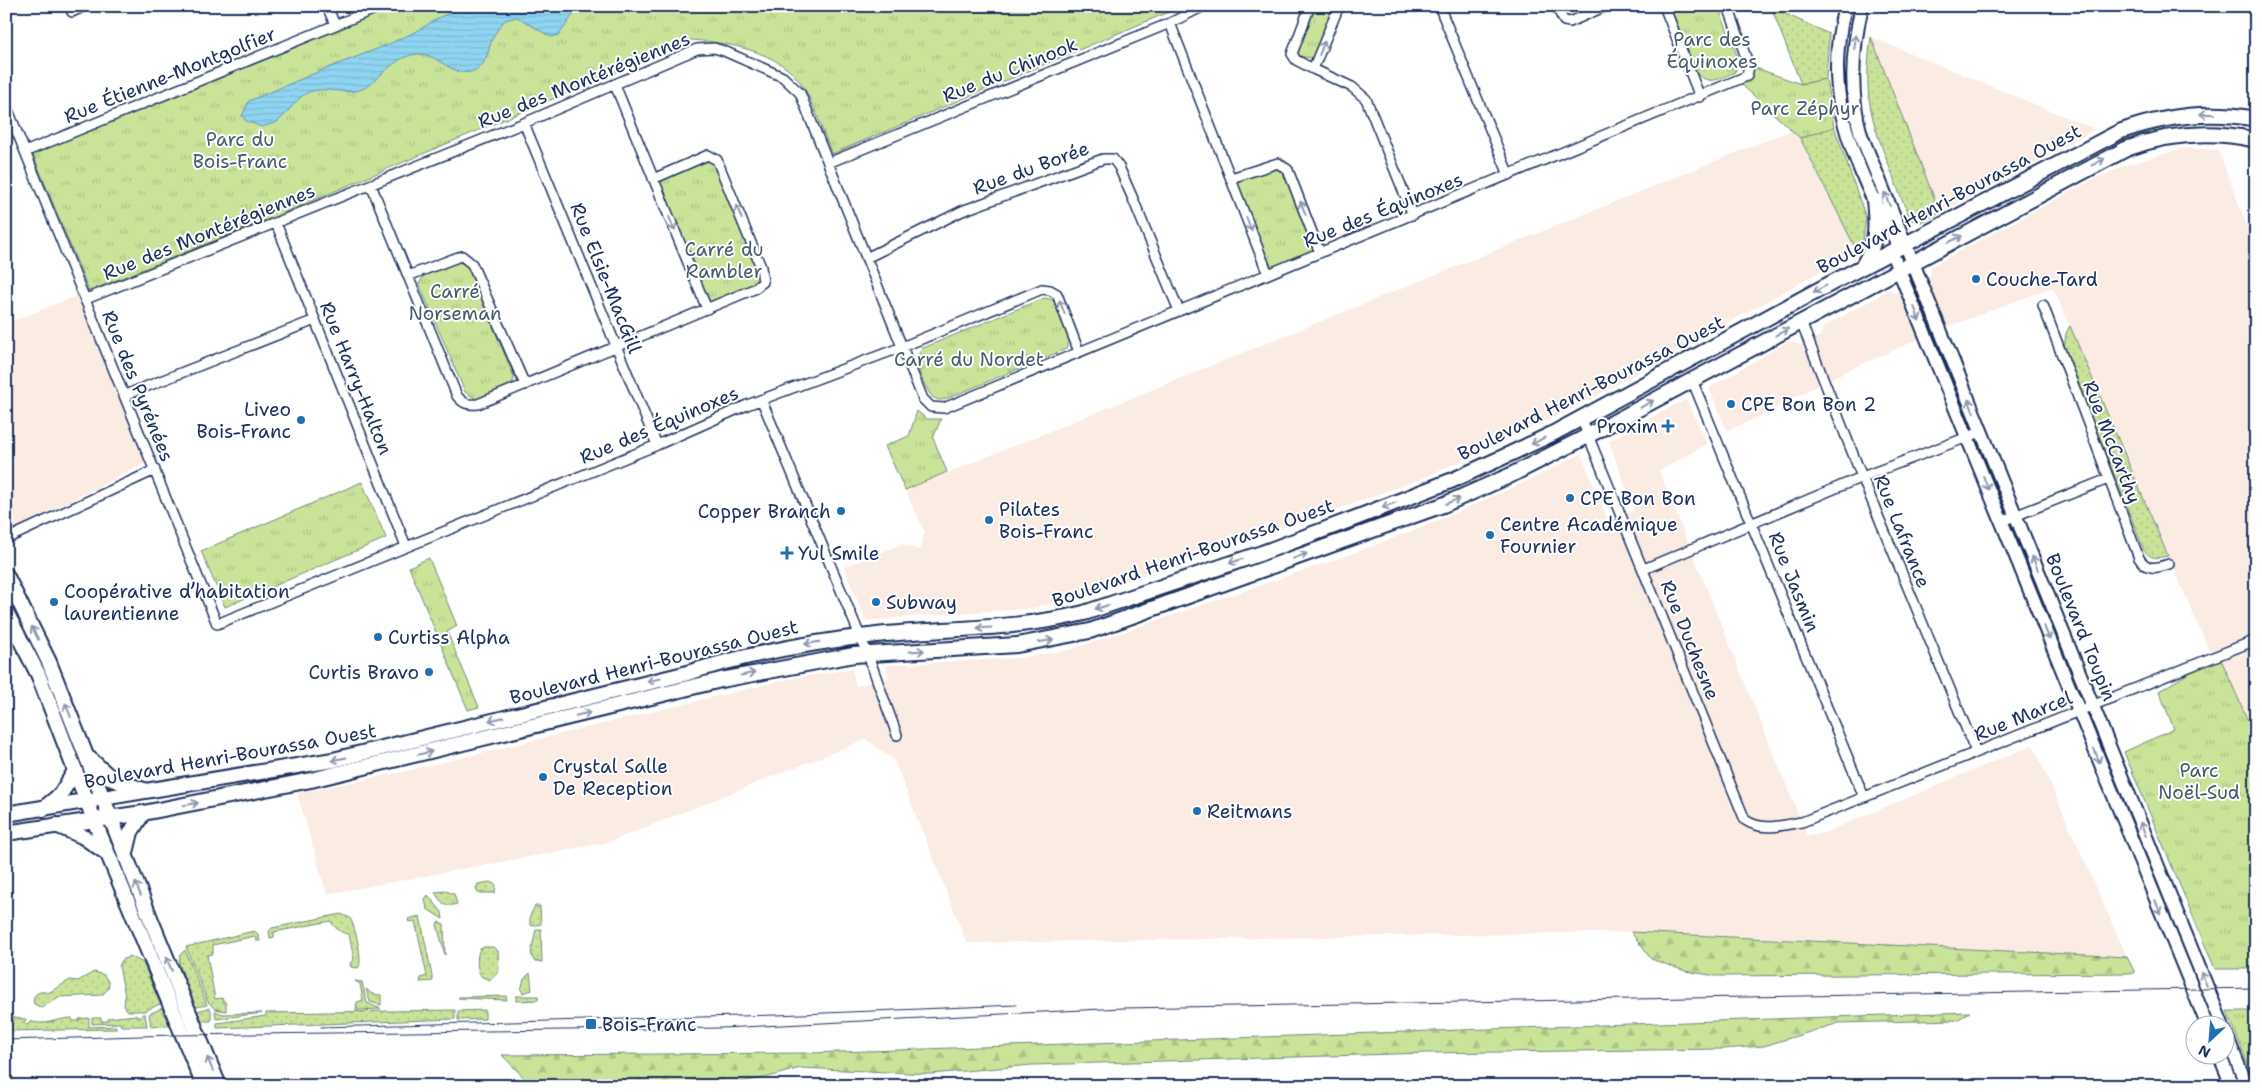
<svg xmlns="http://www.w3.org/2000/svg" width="2262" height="1092" font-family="'Shantell Sans',sans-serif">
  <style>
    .built { fill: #faebe3 }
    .grass { fill: url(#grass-dots); stroke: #72897c }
    .forest { fill: url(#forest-firs); stroke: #72897c }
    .park { fill: url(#park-tufts); stroke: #72897c }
    .water { fill: url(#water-rules); stroke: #6193b6 }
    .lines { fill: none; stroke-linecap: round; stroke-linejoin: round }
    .street-casing { stroke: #1b2f5e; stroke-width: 12 }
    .secondary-casing { stroke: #1b2f5e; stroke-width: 16 }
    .primary-casing { stroke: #1b2f5e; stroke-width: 18 }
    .street { stroke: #fff; stroke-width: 9 }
    .secondary { stroke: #fff; stroke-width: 12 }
    .primary { stroke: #fff; stroke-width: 14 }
    .tram { stroke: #1b2f5e; stroke-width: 1 }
    .oneway { stroke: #8d97ae }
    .poi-dot { fill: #1f6fb2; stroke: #fff; stroke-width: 2 }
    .labels { text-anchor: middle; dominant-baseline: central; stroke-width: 4; stroke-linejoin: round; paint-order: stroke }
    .park-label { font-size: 19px; fill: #465c6d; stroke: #fff }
    .street-label { font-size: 19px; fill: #1b2f5e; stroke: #fff }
    .poi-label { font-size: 19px; fill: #1b2f5e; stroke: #fff; text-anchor: start }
  </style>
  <defs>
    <pattern id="grass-dots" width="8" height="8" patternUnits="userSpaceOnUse" patternTransform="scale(1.25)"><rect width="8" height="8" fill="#c9e399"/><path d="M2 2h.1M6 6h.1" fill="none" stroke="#acc386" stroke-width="1.8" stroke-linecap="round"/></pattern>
    <pattern id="forest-firs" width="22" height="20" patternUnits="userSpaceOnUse" patternTransform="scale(1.25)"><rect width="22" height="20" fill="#c9e399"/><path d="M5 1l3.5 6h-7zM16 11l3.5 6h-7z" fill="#acc386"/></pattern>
    <pattern id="park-tufts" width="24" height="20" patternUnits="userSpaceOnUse" patternTransform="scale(1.25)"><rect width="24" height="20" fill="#c9e399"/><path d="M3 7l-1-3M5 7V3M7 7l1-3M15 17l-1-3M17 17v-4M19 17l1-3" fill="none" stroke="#acc386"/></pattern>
    <pattern id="water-rules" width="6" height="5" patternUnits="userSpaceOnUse" patternTransform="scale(1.25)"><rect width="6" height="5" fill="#8fd5f1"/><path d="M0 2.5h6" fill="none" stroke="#7bb7d1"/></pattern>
  </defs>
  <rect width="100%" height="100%" fill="#fff"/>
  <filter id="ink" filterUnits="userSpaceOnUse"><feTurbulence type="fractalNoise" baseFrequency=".02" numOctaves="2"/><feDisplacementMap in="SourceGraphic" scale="10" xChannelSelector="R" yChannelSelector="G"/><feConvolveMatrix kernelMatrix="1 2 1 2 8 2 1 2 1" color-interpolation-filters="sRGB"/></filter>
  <g filter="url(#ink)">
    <!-- built -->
    <path class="built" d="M1871,37l224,92 -59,34 -96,50z
      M1792,130l8,8 57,113 -283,157 -146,68 -79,29 -275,93 -40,10 -119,8 -49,5 -22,-54 58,-23 17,6 6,-17 -20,-43z
      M2183,148l35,2 38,99v387l-46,17 -157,-366 -114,43 -108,48 -78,42 -26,10 -18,-42 80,-47 11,4 21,-9 2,-9 66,-37 6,3 36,-18 -1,-8 162,-87 30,-13z
      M78,295l68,168 -130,65 -10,1v-205z
      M1686,399l21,45 -48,27 148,365 17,-3 209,-88 94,212 -496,-25 -664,11 -73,-183 -28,-21 -257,103 -282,52 -30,-101 101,-20 391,-94 63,-10 4,17 33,-8 -3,-13 136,-7 51,-9 259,-88 89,-33 111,-49 49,-25 26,64 27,-7 -25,-70z
      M2256,640v99l-37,-84z"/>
    <!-- grass -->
    <path class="grass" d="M1771,7l58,27 -3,45 -25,5z
      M1871,37l69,176 -19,9 -10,-2c-8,-16 -14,-33 -20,-49 -21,-54 -28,-76 -20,-134z
      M1834,126l32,92 -3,22 -6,11 -57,-113z
      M1909,277h3l60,146 -2,2z
      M2070,326l98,230c-11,2 -17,4 -24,-6l-80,-201 2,-16z
      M1979,444l27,61 -3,3h-1l-25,-63z
      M2015,529l68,162 -7,3 -64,-163z
      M2095,721l105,257h-9l-103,-254z
      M490,882l6,3 -1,8h-17l-2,-4 2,-5z
      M446,891l8,3 3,10c-11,4 -17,-2 -22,-12z
      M428,895l14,17 1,7 -16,-10 -2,-10z
      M540,906l1,18 -9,2 -2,-2v-8l5,-10z
      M341,914l9,4c5,8 14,44 8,50l-7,-1 -1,-4 4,-3 -5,-26c-7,0 -16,-7 -18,-13l-57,11v5l-4,1 -1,-7 3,-3z
      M420,916l13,65 -13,1 1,-4 6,-2 -12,-55 -6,1 -1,-3z
      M438,922l6,2 1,31 -8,-30z
      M536,929h5l1,33 -8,-1 -3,-8z
      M254,931l4,3 2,7h-4l-1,-5 -42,9v9l-6,1 8,44 7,-1 4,6v7l-11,-2 -7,-7 -22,-55z
      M484,947h9l5,4 1,20 -8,9 -9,-3c-6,-7 -6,-20 -2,-28z
      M185,950l22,55 -11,2 -17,-43 1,-9z
      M130,956l13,7 17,41 -15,7h-17l-4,-5 1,-10 -6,-30 3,-6z
      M94,972l10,3 5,8 -1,6 -6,6 -43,2 -17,11 -8,-4c-3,-9 5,-15 14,-11l22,-13 8,1z
      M530,973l2,17 -9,3 -2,-3 3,-11z
      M355,981l7,1 5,21 14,6 -25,1 1,-8 6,-2 -3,-16z
      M366,989l6,5 9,1v10l-11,-3z
      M506,996l1,4 -49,-2 2,-1z
      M516,996h22v4l-22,1z
      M162,1008l7,17 -18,2 -2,-13z
      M209,1008l2,2v11h-8l-6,-10z
      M455,1010v9l-238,9v-5l49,-7v-3z
      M485,1010v9l-27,1v-9z
      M215,1011l8,3 39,-1 -46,6z
      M142,1014h3l2,12h-26l-1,-3 -28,1v-6h9v3h7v-3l28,-3 1,2h5z
      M6,1017l20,2 -2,4 4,2 2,-4c14,6 28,-3 42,-3l1,3h6v-2l10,-1v9l27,-1v3l-110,2z"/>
    <!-- forest -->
    <path class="forest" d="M1631,932l496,25 8,16 -419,3 -31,-5 -34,-12z
      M1970,1012l-13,8 -118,3 -75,23 -42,3 -295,4 -395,12 -101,9 -131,-6 -35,10 -48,8h-185l-30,-31 309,-2z"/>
    <!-- park -->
    <path class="park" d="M393,6h790l-351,148c-9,-21 -17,-48 -29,-68 -23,-35 -73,-43 -111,-46l-423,179 -180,72 -57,-139z
      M1315,6h18l-19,50 -3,2 -12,-2 -1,-7z
      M1670,6h48l21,54 -4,12c-15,6 -24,14 -38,2z
      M1753,67l48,17 25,-5 8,48 -34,11 -58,-53z
      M708,155l9,5 46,122 -56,27 -53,-130z
      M1278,163l10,7 32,83 -52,21 -37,-96z
      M459,262l9,4 46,111 -1,5 -4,3 -33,14 -11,-7 -46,-108 5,-9z
      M1044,298l6,1 6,3 14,37 -4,10 -120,50 -7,1 -7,-3c-8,-12 -22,-38 -9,-49z
      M917,411l10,8h14l-8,19 14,34 -42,18 -20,-44 24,-10z
      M362,482l24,56 -161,69 -24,-56z
      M429,558l28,68 -10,6 32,75 -11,3 -59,-143z
      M2219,655l37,84v230h-41l-91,-217 50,-23 -15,-38z
      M2227,1011h29v74z"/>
    <!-- water -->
    <path class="water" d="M465,6h114l-20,29 -8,2 -34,-20 -12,3c-5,6 -10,13 -13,19 -3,9 -5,22 -12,28 -23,18 -41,-15 -63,-13 -21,2 -35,22 -51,33 -17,11 -41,-3 -59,6 -13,7 -19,21 -30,29 -4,2 -10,3 -15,5l-16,-6 -4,-5 7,-15 71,-30 67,-26 30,-14 23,-14z"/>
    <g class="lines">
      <!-- street casing -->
      <g class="street-casing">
        <path id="street" d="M70,6l2,6 13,-6
          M327,6l8,19
          M1310,6l-18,48 4,6 17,9 26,-63
          M1439,6l70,169
          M1556,6l8,15 6,1 36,-16
          M1664,6l36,91
          M1170,23l98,251
          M1313,69l39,18 14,12 47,116
          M615,85l92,224
          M6,105l211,519 440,-179 90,-40 155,-58 140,-58 8,1 7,4 22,58
          M524,123l133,322
          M27,151l355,-145
          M828,163l342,-140 34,-17
          M1231,178l47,-15 10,7 32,83
          M371,185l86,211c7,8 11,9 21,8l276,-115 9,-7 -2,-15 -44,-107 -9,-5 -55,24
          M276,223l130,323
          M866,258l96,-47 141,-52h10l6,8 14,32 46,112
          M408,276l50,-19 4,-1 10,8 53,121
          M86,299l438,-176 173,-74 17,-1 10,3 59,26 17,16 123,306 8,8 13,1 803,-332 2,-10 -21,-60
          M2043,305l96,253c8,13 18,10 30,6
          M1801,322l61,155 114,275
          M1692,380l172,417
          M125,395l190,-75
          M762,401l106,254 29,80
          M1581,418l164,402c18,12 37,5 57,2l454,-182
          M2002,521l106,-42
          M6,539l149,-69
          M1644,569l218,-92 119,-45"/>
      </g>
      <!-- secondary casing -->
      <g class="secondary-casing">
        <path id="secondary" d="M1845,6c-19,76 -3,124 28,193 7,15 17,29 24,44
          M1862,6c-10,43 -13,87 -1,129l361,889
          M1891,251l316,773
          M2224,1030l23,56
          M2219,1054l13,32"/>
      </g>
      <!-- primary casing -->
      <g class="primary-casing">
        <path id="primary" d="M1863,266c14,-25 14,-38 11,-66
          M6,575l43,87 102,258 68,166
          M6,612l32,62 60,156 106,256
          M90,759l22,20 32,11
          M43,809l17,-14 15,-24
          M6,814l327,-54 351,-86c63,-20 126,-32 193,-39 69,-7 139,-5 207,-22l178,-60 96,-36 95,-37 46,-21 53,-25 272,-147 295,-155c44,-16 90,-22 137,-13
          M56,825l26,11 25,17
          M6,833l137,-20 168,-33 410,-100 133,-25 163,-10 73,-14 353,-126 66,-29 71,-36 546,-291c43,-16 85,-19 130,-9
          M125,857l6,-25 12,-19"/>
      </g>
      <!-- street -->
      <use href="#street" class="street"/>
      <!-- secondary -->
      <use href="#secondary" class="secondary"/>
      <!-- primary -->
      <use href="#primary" class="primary"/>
      <!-- tram -->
      <path class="tram" d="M321,1027l456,-12 239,-10
        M6,1040l169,-5 547,-7 401,-20 1133,-20"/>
    </g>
    <!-- one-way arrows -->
    <defs><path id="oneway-shaft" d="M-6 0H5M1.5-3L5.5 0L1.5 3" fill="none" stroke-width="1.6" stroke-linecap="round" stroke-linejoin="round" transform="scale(1.25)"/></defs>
    <g class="oneway">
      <use href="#oneway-shaft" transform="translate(1855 42) rotate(-84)"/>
      <use href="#oneway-shaft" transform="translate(1322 48) rotate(-68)"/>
      <use href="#oneway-shaft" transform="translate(2207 114) rotate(180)"/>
      <use href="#oneway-shaft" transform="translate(2098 162) rotate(-28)"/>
      <use href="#oneway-shaft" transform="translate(1887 199) rotate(-112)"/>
      <use href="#oneway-shaft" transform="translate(1303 208) rotate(-111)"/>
      <use href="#oneway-shaft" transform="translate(739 212) rotate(-112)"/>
      <use href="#oneway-shaft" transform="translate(672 224) rotate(68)"/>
      <use href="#oneway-shaft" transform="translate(1249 224) rotate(69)"/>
      <use href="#oneway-shaft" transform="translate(1955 239) rotate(-28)"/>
      <use href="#oneway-shaft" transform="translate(1820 289) rotate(152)"/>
      <use href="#oneway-shaft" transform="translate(1062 307) rotate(-111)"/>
      <use href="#oneway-shaft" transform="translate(1917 314) rotate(69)"/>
      <use href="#oneway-shaft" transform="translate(1782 332) rotate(-28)"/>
      <use href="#oneway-shaft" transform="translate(1647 404) rotate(-29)"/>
      <use href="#oneway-shaft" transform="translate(1971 406) rotate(-112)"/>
      <use href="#oneway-shaft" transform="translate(1538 441) rotate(153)"/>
      <use href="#oneway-shaft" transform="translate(1986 483) rotate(68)"/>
      <use href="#oneway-shaft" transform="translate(1453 501) rotate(-22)"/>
      <use href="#oneway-shaft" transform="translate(1389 505) rotate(159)"/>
      <use href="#oneway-shaft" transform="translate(1300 556) rotate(-20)"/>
      <use href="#oneway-shaft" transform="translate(1236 561) rotate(162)"/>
      <use href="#oneway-shaft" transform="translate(2035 563) rotate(-112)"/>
      <use href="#oneway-shaft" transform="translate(1102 607) rotate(162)"/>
      <use href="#oneway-shaft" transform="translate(984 628) rotate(177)"/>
      <use href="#oneway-shaft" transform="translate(35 633) rotate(-117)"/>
      <use href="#oneway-shaft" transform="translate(2047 633) rotate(68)"/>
      <use href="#oneway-shaft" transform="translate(1046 641) rotate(-10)"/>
      <use href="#oneway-shaft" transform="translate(812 643) rotate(171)"/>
      <use href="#oneway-shaft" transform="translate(917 651) rotate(-4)"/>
      <use href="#oneway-shaft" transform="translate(748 674) rotate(-12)"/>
      <use href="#oneway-shaft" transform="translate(654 680) rotate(166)"/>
      <use href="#oneway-shaft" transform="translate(68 710) rotate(-112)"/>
      <use href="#oneway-shaft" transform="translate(583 714) rotate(-14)"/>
      <use href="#oneway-shaft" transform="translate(496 719) rotate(166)"/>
      <use href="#oneway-shaft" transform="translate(425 753) rotate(-14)"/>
      <use href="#oneway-shaft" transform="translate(2097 756) rotate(68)"/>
      <use href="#oneway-shaft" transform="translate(339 759) rotate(168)"/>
      <use href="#oneway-shaft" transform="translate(191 804) rotate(-10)"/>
      <use href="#oneway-shaft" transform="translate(2143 829) rotate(-112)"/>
      <use href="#oneway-shaft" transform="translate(138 889) rotate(-112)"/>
      <use href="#oneway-shaft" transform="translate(2158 907) rotate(68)"/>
      <use href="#oneway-shaft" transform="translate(169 964) rotate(-113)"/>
      <use href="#oneway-shaft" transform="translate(2204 979) rotate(-112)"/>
      <use href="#oneway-shaft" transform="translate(210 1064) rotate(-113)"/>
    </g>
  </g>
  <!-- markers -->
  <g class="poi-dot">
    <circle cx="1976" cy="279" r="5"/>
    <circle cx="1731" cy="404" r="5"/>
    <circle cx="301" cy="420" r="5"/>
    <path d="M1665.5 418.5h5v5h5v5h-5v5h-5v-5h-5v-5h5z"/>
    <circle cx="1570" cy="498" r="5"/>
    <circle cx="841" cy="511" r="5"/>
    <circle cx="989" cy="520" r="5"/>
    <circle cx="1490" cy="535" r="5"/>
    <path d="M784.5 545.5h5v5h5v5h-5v5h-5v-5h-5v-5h5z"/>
    <circle cx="54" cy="602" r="5"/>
    <circle cx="876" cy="602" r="5"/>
    <circle cx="378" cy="637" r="5"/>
    <circle cx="429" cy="672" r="5"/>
    <circle cx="543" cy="777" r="5"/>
    <circle cx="1197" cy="811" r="5"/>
    <rect x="585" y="1018" width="12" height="12" rx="2.5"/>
  </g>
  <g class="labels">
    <!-- park labels -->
    <g class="park-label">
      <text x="1712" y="39">Parc des<tspan x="1712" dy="22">Équinoxes</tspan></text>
      <text x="1805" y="108">Parc Zéphyr</text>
      <text x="240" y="139">Parc du<tspan x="240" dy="22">Bois-Franc</tspan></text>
      <text x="724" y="249">Carré du<tspan x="724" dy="22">Rambler</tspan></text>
      <text x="455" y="291">Carré<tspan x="455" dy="22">Norseman</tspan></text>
      <text x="969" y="359">Carré du Nordet</text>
      <text x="2199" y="770">Parc<tspan x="2199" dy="22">Noël-Sud</tspan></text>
    </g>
    <!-- street labels -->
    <g class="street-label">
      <text transform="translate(1010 70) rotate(-22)">Rue du Chinook</text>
      <text transform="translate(170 75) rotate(-22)">Rue Étienne-Montgolfier</text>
      <text transform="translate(584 80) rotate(-22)">Rue des Montérégiennes</text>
      <text transform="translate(1031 168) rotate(-20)">Rue du Borée</text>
      <text transform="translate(1949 199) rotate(-28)">Boulevard Henri-Bourassa Ouest</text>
      <text transform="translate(1383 210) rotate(-22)">Rue des Équinoxes</text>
      <text transform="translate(209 232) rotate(-22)">Rue des Montérégiennes</text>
      <text transform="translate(606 278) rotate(68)">Rue Elsie-MacGill</text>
      <text transform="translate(356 378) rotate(68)">Rue Harry-Halton</text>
      <text transform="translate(138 386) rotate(68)">Rue des Pyrénées</text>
      <text transform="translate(1591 388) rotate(-27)">Boulevard Henri-Bourassa Ouest</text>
      <text transform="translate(659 425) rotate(-23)">Rue des Équinoxes</text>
      <text transform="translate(2112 442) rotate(69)">Rue McCarthy</text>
      <text transform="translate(1902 531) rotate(68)">Rue Lafrance</text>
      <text transform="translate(1193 553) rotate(-19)">Boulevard Henri-Bourassa Ouest</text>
      <text transform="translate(1794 582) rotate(68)">Rue Jasmin</text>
      <text transform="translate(2081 627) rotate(68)">Boulevard Toupin</text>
      <text transform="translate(1690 640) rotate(68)">Rue Duchesne</text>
      <text transform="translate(654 662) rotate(-14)">Boulevard Henri-Bourassa Ouest</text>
      <text transform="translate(2023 716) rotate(-22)">Rue Marcel</text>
      <text transform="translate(230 756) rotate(-10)">Boulevard Henri-Bourassa Ouest</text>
    </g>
    <!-- poi labels -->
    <g class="poi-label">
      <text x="1986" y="279">Couche-Tard</text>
      <text x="1741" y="404">CPE Bon Bon 2</text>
      <text x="291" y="409" text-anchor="end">Liveo<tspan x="291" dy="22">Bois-Franc</tspan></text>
      <text x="1658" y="426" text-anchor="end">Proxim</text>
      <text x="1580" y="498">CPE Bon Bon</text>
      <text x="999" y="509">Pilates<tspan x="999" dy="22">Bois-Franc</tspan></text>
      <text x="831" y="511" text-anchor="end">Copper Branch</text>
      <text x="1500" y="524">Centre Académique<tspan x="1500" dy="22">Fournier</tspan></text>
      <text x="798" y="553">Yul Smile</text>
      <text x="64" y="591">Coopérative d’habitation<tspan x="64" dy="22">laurentienne</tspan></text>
      <text x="886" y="602">Subway</text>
      <text x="388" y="637">Curtiss Alpha</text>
      <text x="419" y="672" text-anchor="end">Curtis Bravo</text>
      <text x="553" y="766">Crystal Salle<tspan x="553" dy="22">De Reception</tspan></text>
      <text x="1207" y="811">Reitmans</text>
      <text x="602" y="1024">Bois-Franc</text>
    </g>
  </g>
  <!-- margin -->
  <rect width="2262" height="1092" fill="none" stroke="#fff" stroke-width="25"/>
  <rect x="12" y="12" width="2237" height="1067" fill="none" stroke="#1b2f5e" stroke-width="2" filter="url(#ink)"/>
  <!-- north arrow -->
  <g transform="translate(2210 1040) rotate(206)"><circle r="24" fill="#ffffff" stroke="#a4acbf"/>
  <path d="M0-4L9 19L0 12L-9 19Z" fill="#1f6fb2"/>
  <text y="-8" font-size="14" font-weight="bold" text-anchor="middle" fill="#1b2f5e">N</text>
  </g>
</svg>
